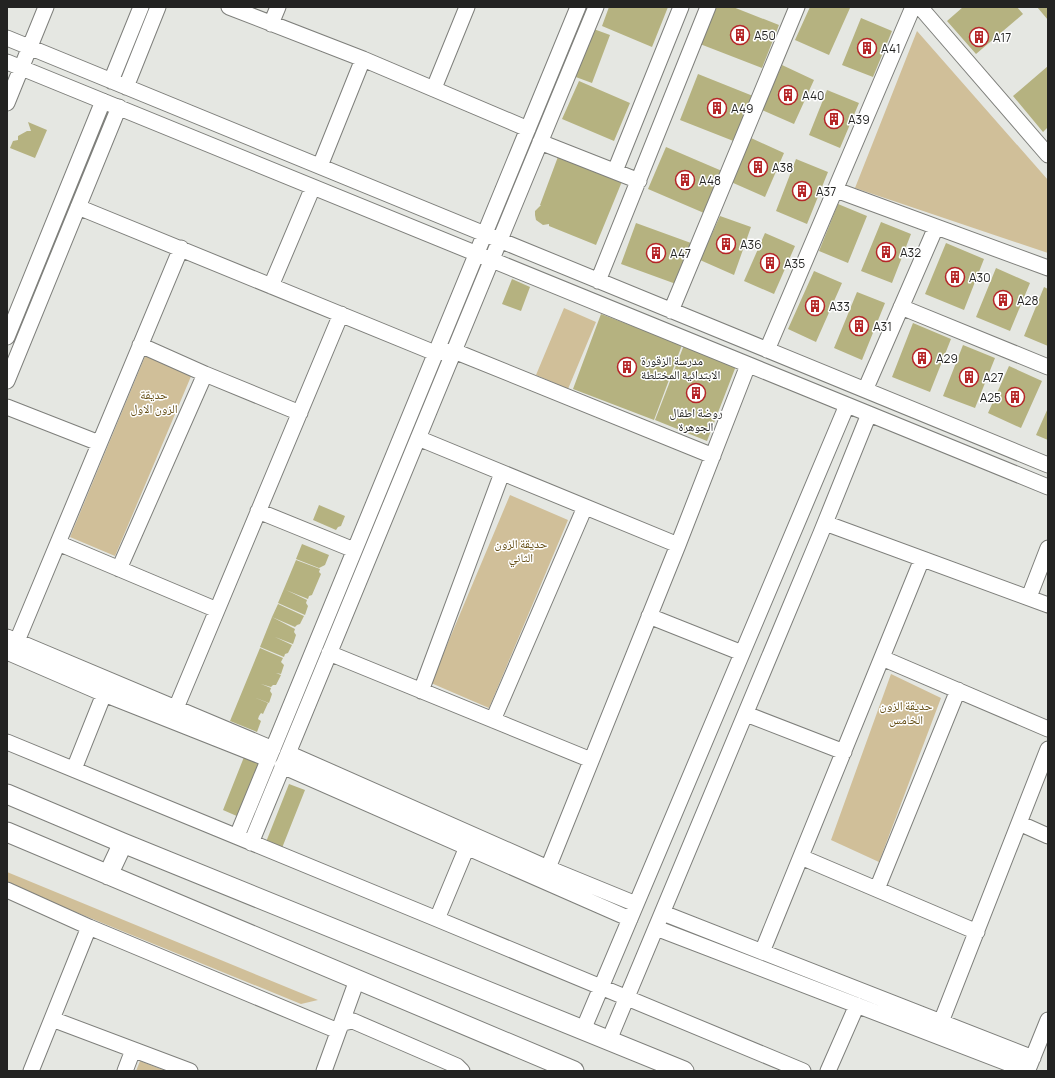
<svg xmlns="http://www.w3.org/2000/svg" width="1055" height="1078" font-family="Manrope,'Noto Naskh Arabic',sans-serif">
  <style>
    .green { fill: #d0bf99 }
    .building { fill: #b5b280 }
    .lines { fill: none; stroke-linecap: round; stroke-linejoin: round }
    .minor-casing { stroke: #7e7f7b; stroke-width: 17 }
    .major-casing { stroke: #7e7f7b; stroke-width: 21 }
    .minor { stroke: #fff; stroke-width: 15 }
    .major { stroke: #fff; stroke-width: 19 }
    .labels { text-anchor: middle; dominant-baseline: central; stroke-width: 3; stroke-linejoin: round; paint-order: stroke }
    .poi-label { font-size: 12px; fill: #232322; stroke: #fff; text-anchor: start }
    .park-label { font-size: 12px; fill: #634c13; stroke: #fff }
  </style>
  <rect width="100%" height="100%" fill="#e5e7e2"/>
  <!-- green -->
  <path class="green" d="M917,31l131,149v73l-193,-65z
    M564,308l32,14 -28,67 -32,-14z
    M146,354l46,20 -77,182 -45,-19z
    M510,495l58,25 -79,188 -58,-25z
    M891,674l50,24 -62,164 -48,-22z
    M7,872l311,128 -17,4 -294,-120z
    M140,1061l26,10h-30z"/>
  <!-- building -->
  <path class="building" d="M609,7h59l-16,40 -50,-21z
    M715,7h18l46,18 -17,43 -62,-24z
    M810,7h38l2,1 -21,47 -34,-15z
    M963,7h54l6,7 -47,40 -29,-33z
    M1037,7h11v13z
    M861,18l31,13 -19,46 -31,-12z
    M591,28l19,7 -18,48 -19,-7z
    M782,65l32,15 -20,44 -32,-14z
    M1048,66v61l-5,5 -30,-36z
    M698,74l55,22 -17,46 -56,-22z
    M579,81l51,22 -16,38 -52,-22z
    M827,90l32,13 -19,45 -31,-13z
    M28,122l19,8 -12,28 -25,-10 3,-7 5,-1v-4l9,-5h4z
    M751,138l33,15 -19,44 -34,-15z
    M666,147l56,24 -18,42 -56,-24z
    M559,154l64,25 -27,66 -47,-19v-2l-6,1 -7,-5 -1,-5v-4l6,-6h-1z
    M796,159l32,13 -21,52 -31,-13z
    M838,204l29,12 -19,47 -29,-12z
    M720,216l31,11 -17,48 -34,-15z
    M881,222l30,12 -19,49 -31,-12z
    M636,223l55,20 -15,41 -55,-20z
    M765,233l30,13 -21,48 -30,-13z
    M946,243l38,16 -20,51 -39,-16z
    M996,268l34,15 -20,48 -34,-14z
    M814,271l28,12 -26,59 -28,-13z
    M512,279l18,8 -9,24 -19,-7z
    M1044,287l4,2v57l-24,-10z
    M857,292l28,11 -23,57 -28,-12z
    M601,314l81,31 -28,75 -81,-31z
    M913,323l38,16 -21,53 -38,-15z
    M684,345l52,21 -29,75 -52,-21z
    M963,345l32,13 -20,50 -32,-12z
    M1009,366l33,15 -21,47 -33,-15z
    M1048,408v32l-12,-5z
    M319,505l26,11 -4,10 -3,1 -2,3 -23,-10z
    M302,544l27,11 -4,10 -6,3 -23,-9z
    M296,560l24,9 -1,3 2,2 -9,21 -3,1 -1,3 -22,-9 21,10 -1,3 2,3 -3,9 -27,-12z
    M278,604l26,12 -4,8 -3,1 -2,2 -23,-10z
    M272,617l23,12 -1,3 2,3 -3,9 -18,-7 17,8 -4,8 -3,1 -1,3 -24,-10z
    M260,648l23,10 -2,4 3,3 -3,9 -5,-1 5,2 -5,10h-3l-2,2 -10,-3 10,4 -1,3 2,3 -3,9 -18,-7 17,7 -5,11 -2,-1 -2,3 -1,3 3,2 -4,11 -27,-11z
    M246,752l16,6 -23,59 -16,-7z
    M289,784l16,6 -23,58 -16,-6z"/>
  <g class="lines">
    <!-- minor casing -->
    <g class="minor-casing">
      <path id="minor" d="M229,7l134,52 165,70
        M920,7l128,148
        M271,24l7,-17
        M7,38l1041,427
        M7,62l1041,425
        M111,81l30,-74
        M126,87l32,-80
        M434,88l33,-81
        M7,103l39,-96
        M540,142l99,39
        M320,166l43,-107
        M615,171l66,-164
        M836,190l212,78
        M78,207l357,146 19,-2 259,105
        M598,281l110,-274
        M271,286l42,-99
        M901,307l147,60
        M671,311l126,-304
        M7,337l96,-236
        M140,345l65,29 95,39
        M767,350l146,-343
        M7,381l112,-274
        M866,388l70,-161
        M7,407l92,36
        M418,438l260,107
        M258,511l96,39
        M825,523l223,82
        M58,543l159,67
        M119,569l86,-195
        M1029,597l19,-49
        M649,616l93,37
        M7,637l266,112
        M17,641l164,-393
        M7,652l97,42 164,65
        M329,653l262,107
        M882,658l166,71
        M421,691l81,-218
        M176,708l165,-394
        M746,714l98,38
        M493,720l92,-213
        M7,742l430,177 366,152
        M288,753l260,115 88,36
        M282,766l348,153
        M74,769l30,-75
        M1019,823l29,13
        M237,836l341,-829
        M251,843l345,-836
        M801,857l176,75
        M548,868l130,-323 70,-180
        M877,889l81,-199
        M7,890l82,37 249,104
        M663,913l370,145
        M437,919l30,-72
        M656,928l372,143
        M762,952l160,-393
        M52,1019l138,52
        M941,1022l107,-273
        M340,1027l17,-47
        M583,1030l264,-625
        M609,1040l212,-507 48,-119
        M1029,1067l19,-47
        M31,1071l58,-144
        M125,1071l8,-21
        M324,1071l16,-44 3,-4 10,-2 104,45 5,5
        M828,1071l29,-66"/>
    </g>
    <!-- major casing -->
    <g class="major-casing">
      <path id="major" d="M7,794l116,49 561,228
        M7,832l567,239
        M108,875l15,-32"/>
    </g>
    <!-- minor -->
    <use href="#minor" class="minor"/>
    <!-- major -->
    <use href="#major" class="major"/>
  </g>
  <!-- icons -->
  <defs>
    <g id="building-ring" transform="scale(1)"><circle r="9.5" fill="#fff" stroke="#b52527" stroke-width="1.5"/><path d="M-4-6H4V6H1V3H-1V6H-4ZM-2.5-4.3h1.7v1.8h-1.7ZM.8-4.3h1.7v1.8H.8ZM-2.5-1h1.7V.8h-1.7ZM.8-1h1.7V.8H.8Z" fill="#b52527"/></g>
  </defs>
  <g fill-rule="evenodd">
    <use href="#building-ring" x="740" y="35"/>
    <use href="#building-ring" x="979" y="37"/>
    <use href="#building-ring" x="867" y="48"/>
    <use href="#building-ring" x="788" y="95"/>
    <use href="#building-ring" x="717" y="108"/>
    <use href="#building-ring" x="834" y="119"/>
    <use href="#building-ring" x="758" y="167"/>
    <use href="#building-ring" x="685" y="180"/>
    <use href="#building-ring" x="802" y="191"/>
    <use href="#building-ring" x="726" y="244"/>
    <use href="#building-ring" x="886" y="252"/>
    <use href="#building-ring" x="656" y="253"/>
    <use href="#building-ring" x="770" y="263"/>
    <use href="#building-ring" x="955" y="277"/>
    <use href="#building-ring" x="1003" y="300"/>
    <use href="#building-ring" x="815" y="306"/>
    <use href="#building-ring" x="859" y="326"/>
    <use href="#building-ring" x="922" y="358"/>
    <use href="#building-ring" x="627" y="367"/>
    <use href="#building-ring" x="969" y="377"/>
    <use href="#building-ring" x="696" y="393"/>
    <use href="#building-ring" x="1015" y="397"/>
  </g>
  <g class="labels">
    <!-- poi labels -->
    <g class="poi-label">
      <text x="754" y="35">A50</text>
      <text x="993" y="37">A17</text>
      <text x="881" y="48">A41</text>
      <text x="802" y="95">A40</text>
      <text x="731" y="108">A49</text>
      <text x="848" y="119">A39</text>
      <text x="772" y="167">A38</text>
      <text x="699" y="180">A48</text>
      <text x="816" y="191">A37</text>
      <text x="740" y="244">A36</text>
      <text x="900" y="252">A32</text>
      <text x="670" y="253">A47</text>
      <text x="784" y="263">A35</text>
      <text x="969" y="277">A30</text>
      <text x="1017" y="300">A28</text>
      <text x="829" y="306">A33</text>
      <text x="873" y="326">A31</text>
      <text x="936" y="358">A29</text>
      <text x="641" y="360">مدرسة الزقورة<tspan x="641" dy="14">الابتدائية المختلطة</tspan></text>
      <text x="983" y="377">A27</text>
      <text x="1001" y="397" text-anchor="end">A25</text>
      <text x="696" y="412" text-anchor="middle">روضة اطفال<tspan x="696" dy="14">الجوهرة</tspan></text>
    </g>
    <!-- park labels -->
    <g class="park-label">
      <text x="154" y="394">حديقة<tspan x="154" dy="14">الزون الاول</tspan></text>
      <text x="521" y="543">حديقة الزون<tspan x="521" dy="14">الثاني</tspan></text>
      <text x="906" y="705">حديقة الزون<tspan x="906" dy="14">الخامس</tspan></text>
    </g>
  </g>
  <!-- border -->
  <rect width="1055" height="1078" fill="none" stroke="#232322" stroke-width="16"/>
</svg>
